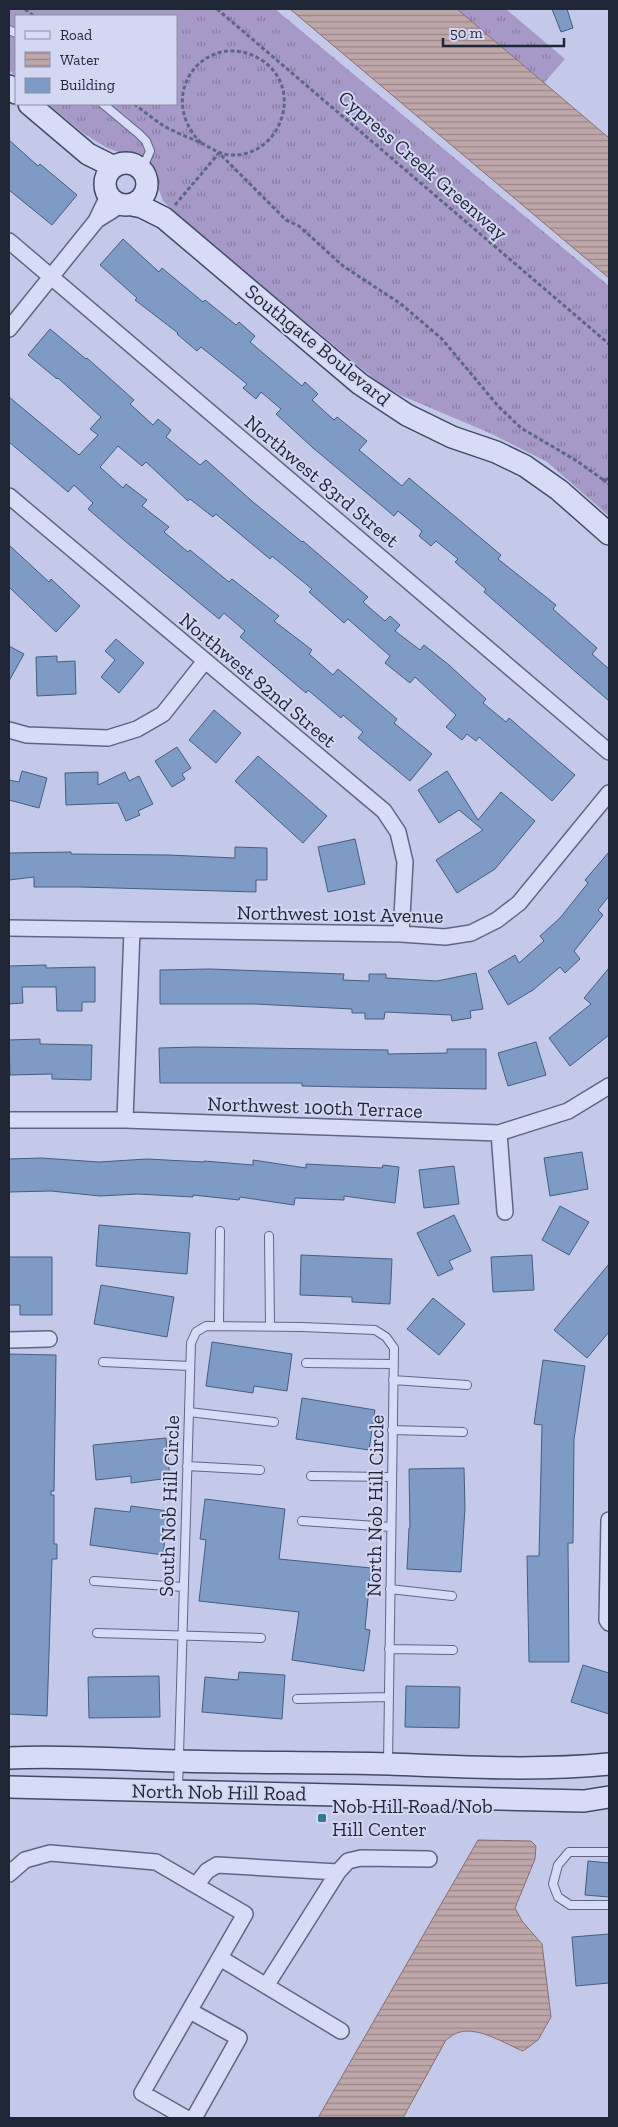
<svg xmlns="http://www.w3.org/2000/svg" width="618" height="2127" font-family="'Zilla Slab',serif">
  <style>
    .grass { fill: url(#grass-tufts) }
    .water { fill: url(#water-rules); stroke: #8b6d70 }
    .building { fill: #7d9bc5; stroke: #445e81 }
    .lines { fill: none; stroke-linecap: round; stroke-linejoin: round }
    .lane-casing { stroke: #5c6883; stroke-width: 10 }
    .street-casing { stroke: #5c6883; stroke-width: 18 }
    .secondary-casing { stroke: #3f4c65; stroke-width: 24 }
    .path { stroke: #5c6883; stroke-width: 3; stroke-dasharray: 4 2.5; stroke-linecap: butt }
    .lane { stroke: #d7dbf6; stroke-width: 8 }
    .street { stroke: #d7dbf6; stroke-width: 15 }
    .secondary { stroke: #d7dbf6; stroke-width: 21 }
    .poi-dot { fill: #317f8d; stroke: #d3d7f2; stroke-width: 2 }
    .labels { text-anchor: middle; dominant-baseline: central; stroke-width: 4; stroke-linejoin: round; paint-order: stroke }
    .street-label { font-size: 20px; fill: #1f2635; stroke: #d3d7f2 }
    .poi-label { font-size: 20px; fill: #1f2635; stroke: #d3d7f2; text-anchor: start }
  </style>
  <defs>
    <pattern id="grass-tufts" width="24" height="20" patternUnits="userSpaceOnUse" patternTransform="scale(1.25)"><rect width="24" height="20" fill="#a699c7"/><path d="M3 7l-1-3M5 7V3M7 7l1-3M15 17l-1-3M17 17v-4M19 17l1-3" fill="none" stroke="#877da2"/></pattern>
    <pattern id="water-rules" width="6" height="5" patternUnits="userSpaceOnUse" patternTransform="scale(1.25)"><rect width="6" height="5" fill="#bea6a9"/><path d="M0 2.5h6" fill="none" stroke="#9a878a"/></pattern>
  </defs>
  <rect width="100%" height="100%" fill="#c4c9ea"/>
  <!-- grass -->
  <path class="grass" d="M9,9h266l334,277v230l-62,-54 -55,-28 -92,-39 -21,-12 -196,-163 -20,-19 -11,-30 -19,-14 -26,-9 -24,-15 -35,-29h128v-88h-160v60l-7,-6z
    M457,9h49l59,50 -21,24z"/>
  <!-- water -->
  <path class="water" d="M290,9h167l152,129v140z
    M478,1840l53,1 5,5 -1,13 -20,49 7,13 20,23 9,73 -13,23 -15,11c-18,-7 -43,-24 -63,-19 -5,1 -10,5 -14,8l-43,78h-85z"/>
  <!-- building -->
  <path class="building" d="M552,9h15l6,19 -12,4z
    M9,140l29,26 2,-2 37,31 -25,30 -43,-35z
    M123,239l36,33 3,-4 41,34 2,-2 31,25 3,-3 16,14 -5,6 52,44 3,-4 13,12 -6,6 22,20 3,-3 30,24 -8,9 43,36 7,-8 92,77 -3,4 58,46 -3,4 44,39 -5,6 17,15v32l-125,-109 2,-3 -31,-27 3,-3 -22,-18 -5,5 -12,-10 3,-5 -24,-20 -4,5 -82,-69 -36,-33 5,-5 -20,-17 -5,7 -13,-11 4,-4 -46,-37 -4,4 -20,-17 1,-1 -43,-33 2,-2 -37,-33z
    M50,329l36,30 1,-1 47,42 -4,4 23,21 5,-6 13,11 -5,7 34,28 6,-5 47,42 49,40 1,-1 65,56 -5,5 22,19 5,-5 10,9 -5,6 25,19 4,-5 25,20 37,34 -3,4 23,19 3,-4 66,57 -23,26 -73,-64 -3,4 -9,-7 -5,6 -16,-13 10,-12 -41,-38 -5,6 -25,-20 5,-7 -42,-37 -4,4 -35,-31 3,-3 -40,-33 -2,3 -54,-45 -3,3 -23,-18 -2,2 -42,-39 -4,4 -24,-20 -18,21 23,21 3,-4 21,16 -5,6 27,21 -5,5 24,20 2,-2 39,32 3,-3 47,37 -5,5 38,29 -3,4 24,21 5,-6 59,50 -3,4 38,31 -22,27 -52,-43 5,-6 -20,-17 -2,3 -33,-28 -2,3 -66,-56 5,-6 -21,-18 -5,6 -94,-78 -37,-32 5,-6 -19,-18 -6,7 -59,-50v-45l70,58 19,-20 -8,-6 11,-12 -43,-39 -1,1 -29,-24z
    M9,545l40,37 2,-3 29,27 -24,26 -47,-45z
    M116,639l28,24 -25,30 -18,-16 14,-17 -10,-9z
    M9,646l15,8 -15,27z
    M57,656v6l18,-1 1,33 -39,2 -1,-39z
    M214,710l27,23 -25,30 -27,-23z
    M177,747l14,21 -9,6 3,5 -13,8 -17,-26z
    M258,756l69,60 -24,27 -68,-62z
    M22,771l25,7 -8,30 -30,-8v-20l10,2z
    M447,771l31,49 23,-28 34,29 -40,48 -38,24 -21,-33 47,-30 -24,-20 -20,13 -21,-33z
    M98,772v13l27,-13 4,9 10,-5 14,28 -15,7 2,4 -14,6 -8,-18 -52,2 -1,-32z
    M355,839l10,45 -37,8 -10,-45z
    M235,847l32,1v32h-11v12l-176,-5h-46v-10l-25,3v-27l62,-1v2l97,1 67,3z
    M609,852v44l-11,14 5,5 -29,36 6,8 -15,14 -5,-6 -27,23 -25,15 -20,-34 27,-16 4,8 25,-22 -4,-5 20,-18 28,-35 -3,-3z
    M46,965v3l49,-1v35h-13v9h-25l-1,-24h-34l1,16 -14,1v-38z
    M609,968v67l-39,31 -21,-28 42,-34 -7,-6z
    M210,969l134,5 -1,6 26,1v-7h17v4l51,3 39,-8 7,36 -13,2 1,7 -19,3 -1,-6 -66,-3 -1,7h-19v-6h-13v-4l-97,-5h-95v-34z
    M40,1039v5l52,1 -1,35 -39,-1v-5l-42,1 -1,-35z
    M536,1042l10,33 -38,11 -10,-33z
    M197,1047l191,3v4l59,-1v-4h39v40l-136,-2 -48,-1v-3h-142l-1,-35z
    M582,1152l6,37 -38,7 -6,-38z
    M41,1158l58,4 48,-3 57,3v-1l49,4v-5l53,8v-4l76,4 1,-3 16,2 -4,36 -51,-7v4l-49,-2 -1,7 -54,-8 -1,3 -46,-5v2l-55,-3 -38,2 -49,-5 -42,1v-33z
    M454,1166l5,38 -35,4 -5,-38z
    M560,1206l29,16 -20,33 -27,-15z
    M454,1215l17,36 -22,10 4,8 -15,7 -21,-43z
    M99,1225l91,8 -3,41 -91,-8z
    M301,1255l91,4 -2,45 -38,-2v-5l-52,-2z
    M532,1255l2,35 -41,2 -2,-35z
    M9,1257h43v58h-32v-10h-11z
    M609,1264v68l-22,26 -33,-28z
    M101,1285l73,12 -7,40 -73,-13z
    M433,1298l32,26 -26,31 -32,-26z
    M212,1342l80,12 -5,37 -33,-5 -1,7 -47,-7z
    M9,1354l47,1 -2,136h-3v4h3v49h3v15h-5l-5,157 -38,-2z
    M543,1360l42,6 -11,73 -1,104h-5l1,119h-40l-2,-106h12l3,-131 -8,-1z
    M302,1398l73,12 -6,40 -73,-11z
    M166,1438l4,40 -39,5v-7l-35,4 -3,-35z
    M464,1468l1,40 -4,64 -54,-3 2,-41h1l-1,-59z
    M205,1499l80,10 -6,50 92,9 -6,61 5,1 -6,41 -72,-11 7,-48 -100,-11 7,-61 -6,-1z
    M131,1506l37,5 -5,44 -73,-10 5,-37 35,4z
    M583,1665l26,8v41l-38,-12z
    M239,1672l46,3 -3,44 -80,-7 3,-35 33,3z
    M159,1676l1,41 -71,1 -1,-41z
    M406,1686l54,1 -1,41 -54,-1z
    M588,1861l21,2v34l-24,-2z
    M609,1934v49l-33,3 -4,-49z"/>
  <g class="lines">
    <!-- lane casing -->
    <g class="lane-casing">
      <path id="lane" d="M9,30l7,3
        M103,104l36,30 7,7 4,10 -8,19
        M269,1236l1,90
        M219,1326l1,-95
        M103,1362l87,4
        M306,1363l87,1
        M393,1380l74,5
        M189,1412l85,10
        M392,1430l71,2
        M187,1466l73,4
        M311,1476l81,1
        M302,1521l89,6
        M94,1581l89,6
        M390,1589l62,7
        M97,1633l164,5
        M389,1649l64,1
        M297,1699l92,-2
        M178,1790l13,-447 5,-11 10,-6 96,1 73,3 11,7 8,11 -6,414
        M609,1852h-40l-11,13 -5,19 5,13 12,8h39"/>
    </g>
    <!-- street casing -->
    <g class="street-casing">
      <path id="street" d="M97,220l24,-15
        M9,241l600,511
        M9,329l87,-108 12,-25
        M9,496l375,315 14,21 7,30 -4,72
        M9,730l18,5 81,3 29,-9 26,-15 42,-53
        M9,928l392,6 44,3 26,-4 26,-13 22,-17 90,-110
        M9,1120h116l374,13 69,-22 41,-25
        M125,1120l7,-190
        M499,1133l6,79
        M9,1340l40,-1
        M609,1520l-2,100 2,3
        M9,1874l16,-14 25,-7 106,9 89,52 -103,179 44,25
        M196,1885l11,-14 10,-6 121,7
        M220,1958l121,73
        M266,1986l72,-114 10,-11 13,-3 68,1
        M190,2011l49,27 -45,80"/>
    </g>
    <!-- secondary casing -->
    <g class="secondary-casing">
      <path id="secondary" d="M9,86l7,7
        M29,104l59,50 26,13
        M105 184a21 21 0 1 1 42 0a21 21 0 1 1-42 0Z
        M132,205l10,2 22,11 196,166 47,31 45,22 44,15 29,14 34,24 50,44
        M9,1758c56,-3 113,2 170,3 70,2 141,1 211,3 74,3 146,7 219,0
        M9,1787l575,14 25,-4"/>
    </g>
    <!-- path -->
    <path class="path" d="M25,9l9,7
      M217,9l392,335
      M134,104c8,6 16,12 24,18 12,9 28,14 41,20 11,5 19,12 31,13 50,3 75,-65 33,-94 -54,-36 -111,32 -62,82
      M175,205l44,-52 67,67 13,6 44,40 58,38 41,35 56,67 23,22 56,33 25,18h7
      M603,479l6,5"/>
    <!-- lane -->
    <use href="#lane" class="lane"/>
    <!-- street -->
    <use href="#street" class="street"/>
    <!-- secondary -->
    <use href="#secondary" class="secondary"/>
  </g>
  <!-- markers -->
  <rect class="poi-dot" x="317" y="1813" width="10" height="10" rx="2.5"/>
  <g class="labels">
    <!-- street labels -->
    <g class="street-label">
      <text transform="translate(423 165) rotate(41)">Cypress Creek Greenway</text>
      <text transform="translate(318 345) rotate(39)">Southgate Boulevard</text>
      <text transform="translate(322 481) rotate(40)">Northwest 83rd Street</text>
      <text transform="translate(258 680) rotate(40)">Northwest 82nd Street</text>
      <text transform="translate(340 914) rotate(1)">Northwest 101st Avenue</text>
      <text transform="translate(315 1107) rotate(2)">Northwest 100th Terrace</text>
      <text transform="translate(169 1506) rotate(-88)">South Nob Hill Circle</text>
      <text transform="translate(375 1506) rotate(-89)">North Nob Hill Circle</text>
      <text transform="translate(219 1792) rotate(1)">North Nob Hill Road</text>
    </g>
    <!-- poi labels -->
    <g class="poi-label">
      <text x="332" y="1806">Nob Hill Road/Nob<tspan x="332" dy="23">Hill Center</tspan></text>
    </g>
  </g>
  <!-- border -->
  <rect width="618" height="2127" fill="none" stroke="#1f2635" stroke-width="20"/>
  <!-- legend -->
  <rect x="15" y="15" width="162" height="90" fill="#d3d7f2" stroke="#8b90a6"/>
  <rect x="25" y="31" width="25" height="8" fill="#d7dbf6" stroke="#8b90a6"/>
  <text x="60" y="40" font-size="15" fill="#1f2635">Road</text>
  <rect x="25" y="52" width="25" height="15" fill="url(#water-rules)" stroke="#8b90a6"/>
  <text x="60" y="65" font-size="15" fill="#1f2635">Water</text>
  <rect x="25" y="78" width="25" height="15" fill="#7d9bc5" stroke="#8b90a6"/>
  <text x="60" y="90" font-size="15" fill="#1f2635">Building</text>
  <!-- scale -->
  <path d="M443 38v8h121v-8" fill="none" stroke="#1f2635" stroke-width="2.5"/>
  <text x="450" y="38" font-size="15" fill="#1f2635" stroke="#d3d7f2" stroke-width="4" paint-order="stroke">50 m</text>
</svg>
